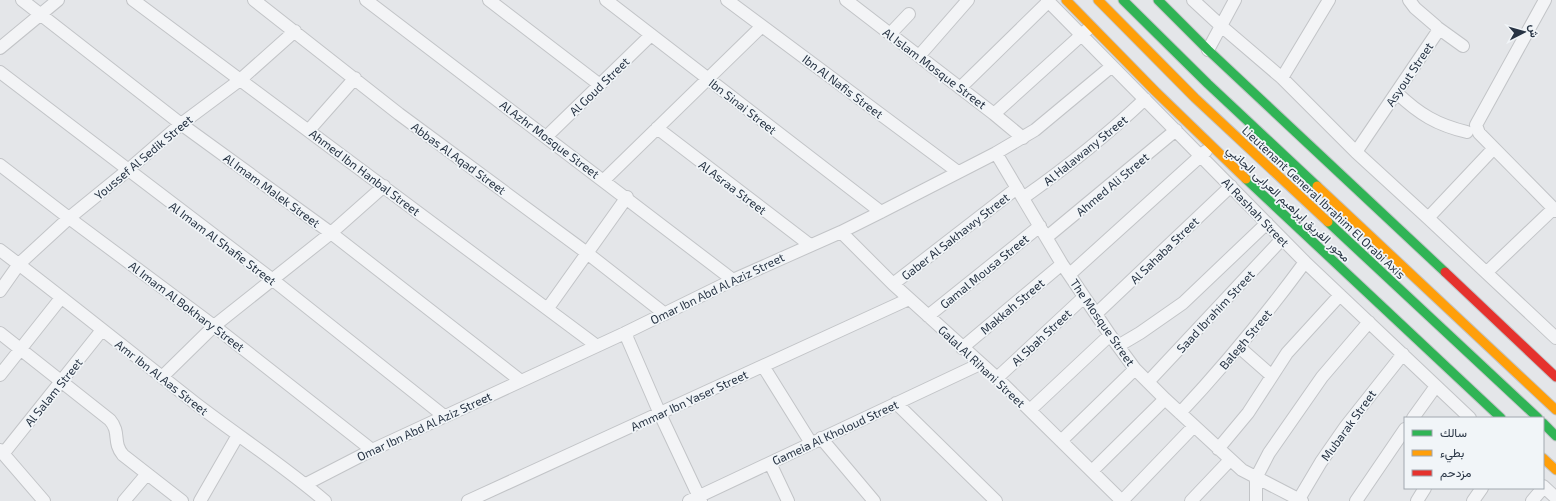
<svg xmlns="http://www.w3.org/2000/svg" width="1556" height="501" font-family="'Exo 2',Vazirmatn,sans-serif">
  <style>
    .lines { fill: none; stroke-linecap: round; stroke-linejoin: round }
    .street-casing { stroke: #c2c4c7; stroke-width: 14 }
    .fast-casing { stroke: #c2c4c7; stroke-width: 11 }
    .slow-casing { stroke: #c2c4c7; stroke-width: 11 }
    .jam-casing { stroke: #c2c4c7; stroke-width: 11 }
    .street { stroke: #f3f4f6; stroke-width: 12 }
    .fast { stroke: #30b455; stroke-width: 9 }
    .slow { stroke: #ff9f0a; stroke-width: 9 }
    .jam { stroke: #e5322d; stroke-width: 9 }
    .labels { text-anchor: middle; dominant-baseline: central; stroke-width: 3.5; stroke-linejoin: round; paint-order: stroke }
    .street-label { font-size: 12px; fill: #283444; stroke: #f1f5f8 }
  </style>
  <rect width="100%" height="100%" fill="#e4e6e9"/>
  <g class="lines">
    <!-- street casing -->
    <g class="street-casing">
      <path id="street" d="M22,0l159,124 150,109 190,148
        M133,0l464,346
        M254,0l145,114 188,139 78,61
        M366,0l367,280
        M489,0l111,85
        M606,0l275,212
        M727,0l231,172
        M846,0l148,114 29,24
        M1047,0l258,262 165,156
        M1193,0l27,25 62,53 74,74 72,66 128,120
        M1545,0l-69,125 3,8 77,78
        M1438,28l25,18
        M890,34l19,-20
        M0,48l58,-48
        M1208,50l27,-50
        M919,56l49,-56
        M0,72l273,208 171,136
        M1282,78l47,-78
        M960,88l89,-87
        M1397,93c22,21 40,32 70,39
        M994,114l93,-84
        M657,128l153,117
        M309,130l46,-52
        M546,137l105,-102
        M1356,152l82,-121 -2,-5 -21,-18 -6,-8
        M996,153l66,111 48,71 25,34 30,30 77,71 60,31
        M0,165l69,53 145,108 158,124
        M604,180l158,-154
        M1023,198c44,-31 83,-62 122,-99
        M1428,218l66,-70
        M841,232l52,52 104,94 125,123
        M1047,237l129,-107
        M0,250c66,50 130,102 195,153 43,33 89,63 130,98
        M1487,272l66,-63
        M1070,274l136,-123
        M893,284l124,-96
        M0,291l19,-27 50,-46 59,-48 53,-46 59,-44 55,-49
        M548,308l79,-111
        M1096,314l135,-128
        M928,316l112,-90
        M0,333l110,87c11,13 2,22 13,35l59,46
        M625,333l35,81 41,87
        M1118,346l22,-13 43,-30 84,-80
        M1239,347l33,29
        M962,348l100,-84
        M763,366l48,77
        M0,375l61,-77
        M162,377l52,-51 117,-93 53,-47
        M997,378l87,-81
        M1148,382l134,-143
        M896,403l100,98
        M1030,410l80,-75
        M1180,413c45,-48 86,-98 125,-151
        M1413,418l23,-32
        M821,438l53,63
        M1061,441l74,-72
        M1218,449l30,-36 39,-60 53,-58
        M0,450l44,51
        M3,454l99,-124
        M770,463l18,38
        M1092,471l73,-72
        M306,484l66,-34 253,-117 108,-53 108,-48 40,-20 115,-59 39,-23 77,-64
        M1543,486l13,12
        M1299,499l22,-37 25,-36 57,-72
        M124,501l22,-26
        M200,501l38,-66
        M468,501l441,-202
        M689,501l291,-137
        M1122,501l72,-75
        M1191,501l39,-41
        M1256,501v-23l13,-25 53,-76 47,-55
        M1356,501l49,-72
        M1417,501l8,-13
        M1473,501l9,-13
        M1532,501l11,-13"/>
    </g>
    <!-- fast casing -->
    <g class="fast-casing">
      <path id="fast" d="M1123,0l85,84 109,102
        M1158,0l50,50 237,222
        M1246,179l255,239
        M1328,222l210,196
        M1543,423l13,13"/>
    </g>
    <!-- slow casing -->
    <g class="slow-casing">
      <path id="slow" d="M1066,0l90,92 90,87
        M1098,0l97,98 133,124
        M1317,186l239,224
        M1543,458l13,12"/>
    </g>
    <!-- jam casing -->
    <g class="jam-casing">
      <path id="jam" d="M1445,272l111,105"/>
    </g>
    <!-- street -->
    <use href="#street" class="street"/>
    <!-- fast -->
    <use href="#fast" class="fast"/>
    <!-- slow -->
    <use href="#slow" class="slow"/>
    <!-- jam -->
    <use href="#jam" class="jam"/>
  </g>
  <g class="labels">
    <!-- street labels -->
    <g class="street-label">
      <text transform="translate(935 68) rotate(37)">Al Islam Mosque Street</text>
      <text transform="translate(1409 74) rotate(-56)">Asyout Street</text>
      <text transform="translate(599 86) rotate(-44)">Al Goud Street</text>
      <text transform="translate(843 86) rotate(37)">Ibn Al Nafis Street</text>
      <text transform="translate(743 106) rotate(38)">Ibn Sinai Street</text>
      <text transform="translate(550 139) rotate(37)">Al Azhr Mosque Street</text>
      <text transform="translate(1085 150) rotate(-39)">Al Halawany Street</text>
      <text transform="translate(143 157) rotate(-40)">Youssef Al Sedik Street</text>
      <text transform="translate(459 158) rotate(36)">Abbas Al Aqad Street</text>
      <text transform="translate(365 172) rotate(37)">Ahmed Ibn Hanbal Street</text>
      <text transform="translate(1112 184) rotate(-40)">Ahmed Ali Street</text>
      <text transform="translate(733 187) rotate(37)">Al Asraa Street</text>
      <text transform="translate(272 190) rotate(36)">Al Imam Malek Street</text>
      <text transform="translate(1324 202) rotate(43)">Lieutenant General Ibrahim El Orabi Axis</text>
      <text transform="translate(1289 203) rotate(43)">محور الفريق إبراهيم العرابى الجانبي</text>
      <text transform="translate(1256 212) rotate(46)">Al Rashah Street</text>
      <text transform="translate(955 236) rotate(-38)">Gaber Al Sakhawy Street</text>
      <text transform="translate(223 243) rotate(37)">Al Imam Al Shafie Street</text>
      <text transform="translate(1164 250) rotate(-44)">Al Sahaba Street</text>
      <text transform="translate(984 271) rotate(-39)">Gamal Mousa Street</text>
      <text transform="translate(717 288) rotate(-26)">Omar Ibn Abd Al Aziz Street</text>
      <text transform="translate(187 306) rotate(37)">Al Imam Al Bokhary Street</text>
      <text transform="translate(1012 306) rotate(-40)">Makkah Street</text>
      <text transform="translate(1215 311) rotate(-47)">Saad Ibrahim Street</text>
      <text transform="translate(1103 322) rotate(55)">The Mosque Street</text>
      <text transform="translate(1041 337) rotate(-43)">Al Sbah Street</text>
      <text transform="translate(1245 339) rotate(-50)">Balegh Street</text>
      <text transform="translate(982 366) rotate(43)">Galal Al Rihani Street</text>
      <text transform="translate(162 377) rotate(38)">Amr Ibn Al Aas Street</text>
      <text transform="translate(53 392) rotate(-51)">Al Salam Street</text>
      <text transform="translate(689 400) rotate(-25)">Ammar Ibn Yaser Street</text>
      <text transform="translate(1348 425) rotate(-54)">Mubarak Street</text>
      <text transform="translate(424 426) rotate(-25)">Omar Ibn Abd Al Aziz Street</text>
      <text transform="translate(835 432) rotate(-25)">Gameia Al Kholoud Street</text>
    </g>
  </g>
  <!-- legend -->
  <rect x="1404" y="417" width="140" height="72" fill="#f1f5f8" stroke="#a1a8b0"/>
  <rect x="1412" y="430" width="20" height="6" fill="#30b455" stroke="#a1a8b0"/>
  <text x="1440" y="437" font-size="12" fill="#283444">سالك</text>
  <rect x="1412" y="450" width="20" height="6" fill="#ff9f0a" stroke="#a1a8b0"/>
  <text x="1440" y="457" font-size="12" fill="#283444">بطيء</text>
  <rect x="1412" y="470" width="20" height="6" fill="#e5322d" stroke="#a1a8b0"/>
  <text x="1440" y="477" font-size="12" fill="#283444">مزدحم</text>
  <!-- north arrow -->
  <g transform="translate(1524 32) rotate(84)" stroke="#f1f5f8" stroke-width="3" paint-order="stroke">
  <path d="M0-3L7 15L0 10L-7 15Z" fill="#283444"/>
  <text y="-6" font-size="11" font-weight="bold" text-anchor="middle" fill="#283444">ش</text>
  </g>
</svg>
